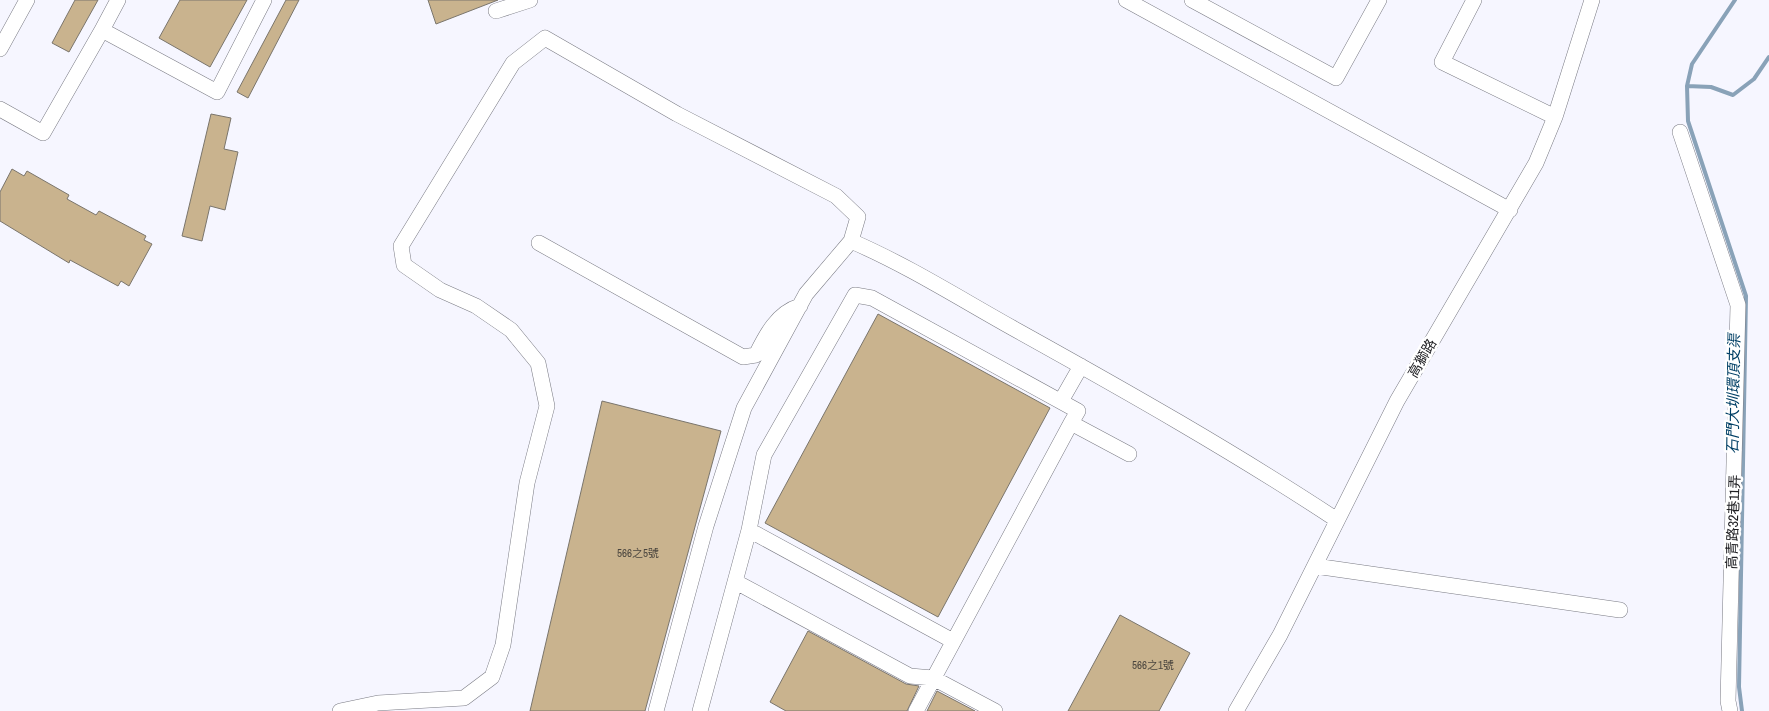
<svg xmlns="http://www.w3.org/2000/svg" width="1769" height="711" font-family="'Archivo Narrow','Noto Sans TC',sans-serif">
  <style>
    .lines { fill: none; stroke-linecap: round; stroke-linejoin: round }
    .stream { stroke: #89a2b8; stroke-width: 4 }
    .building { fill: #c9b38e; stroke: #7a756c }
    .minor-casing { stroke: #7a7b84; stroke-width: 16 }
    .minor { stroke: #fff; stroke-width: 15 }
    .labels { text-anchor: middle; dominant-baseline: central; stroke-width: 5; stroke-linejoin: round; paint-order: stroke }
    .number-label { font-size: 11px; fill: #4a453e }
    .street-label { font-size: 14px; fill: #202024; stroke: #fff }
    .water-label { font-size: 15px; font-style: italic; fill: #003f65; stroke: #fff }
  </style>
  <rect width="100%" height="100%" fill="#f6f6ff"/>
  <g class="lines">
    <!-- stream -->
    <path class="stream" d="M1735,0l-43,64 -5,22 1,35 58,175 -7,391 3,24
      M1687,86l24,1 22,8 21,-16 15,-22"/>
  </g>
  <!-- building -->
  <path class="building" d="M75,0h23l-29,52 -17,-9z
    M180,0h67l-37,67 -51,-29z
    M286,0h13l-51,98 -11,-6z
    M428,0h70l-62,24z
    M211,114l20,4 -7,31 14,3 -13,58 -15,-4 -8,35 -20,-5z
    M12,169l12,7 3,-5 42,24 -2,4 29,16 3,-4 47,25 -2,4 8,4 -23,42 -8,-5 -3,5 -48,-26 -1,3 -69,-42v-29z
    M878,314l172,94 -112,209 -173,-94z
    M602,401l119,30 -76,280h-115z
    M1120,615l70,38 -31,58h-91z
    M808,631l98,53 13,2 -12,25h-121l-16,-9z
    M937,691l38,20h-48z"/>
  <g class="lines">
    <!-- minor casing -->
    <g class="minor-casing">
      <path id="minor" d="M1126,0l384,210
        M1192,0l144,78 43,-78
        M1474,0l-32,62 113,55
        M496,11l34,-11
        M102,30l16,-30
        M0,49l27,-49
        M0,109l43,24 59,-103 115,62 47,-92
        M1680,132l58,173 -10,396 2,10
        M539,243l204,114 13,-2c10,-20 21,-42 44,-49
        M1061,401l20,-35
        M749,530l204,111
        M1315,566l305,44
        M736,582l174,94 23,2 62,33
        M340,711l38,-8 86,-5 28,-21 11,-32 24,-162 20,-77 -9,-43 -27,-33 -35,-24 -36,-16 -36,-25 -3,-19 112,-183 32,-25 132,76 159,82 22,21 -7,24c58,25 111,59 167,90 108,60 216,121 319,189
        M656,711l50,-185 38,-118 62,-114 45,-53
        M700,711l49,-181 15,-75 91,-160 17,3 206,113 -7,12
        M916,711l155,-288 58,31
        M1236,711l44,-76 117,-234 139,-238 19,-46 37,-117"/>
    </g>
    <!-- minor -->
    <use href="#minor" class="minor"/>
  </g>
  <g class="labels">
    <!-- number labels -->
    <g class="number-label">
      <text x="638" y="553">566之5號</text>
      <text x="1153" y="665">566之1號</text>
    </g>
    <!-- street labels -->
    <g class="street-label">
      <text transform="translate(1422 358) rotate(-60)">高獅路</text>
      <text transform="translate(1733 522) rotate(-88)">高青路32巷11弄</text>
    </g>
    <!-- water labels -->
    <g class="water-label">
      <text transform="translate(1733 394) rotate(-89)">石門大圳環頂支渠</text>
    </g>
  </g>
</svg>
